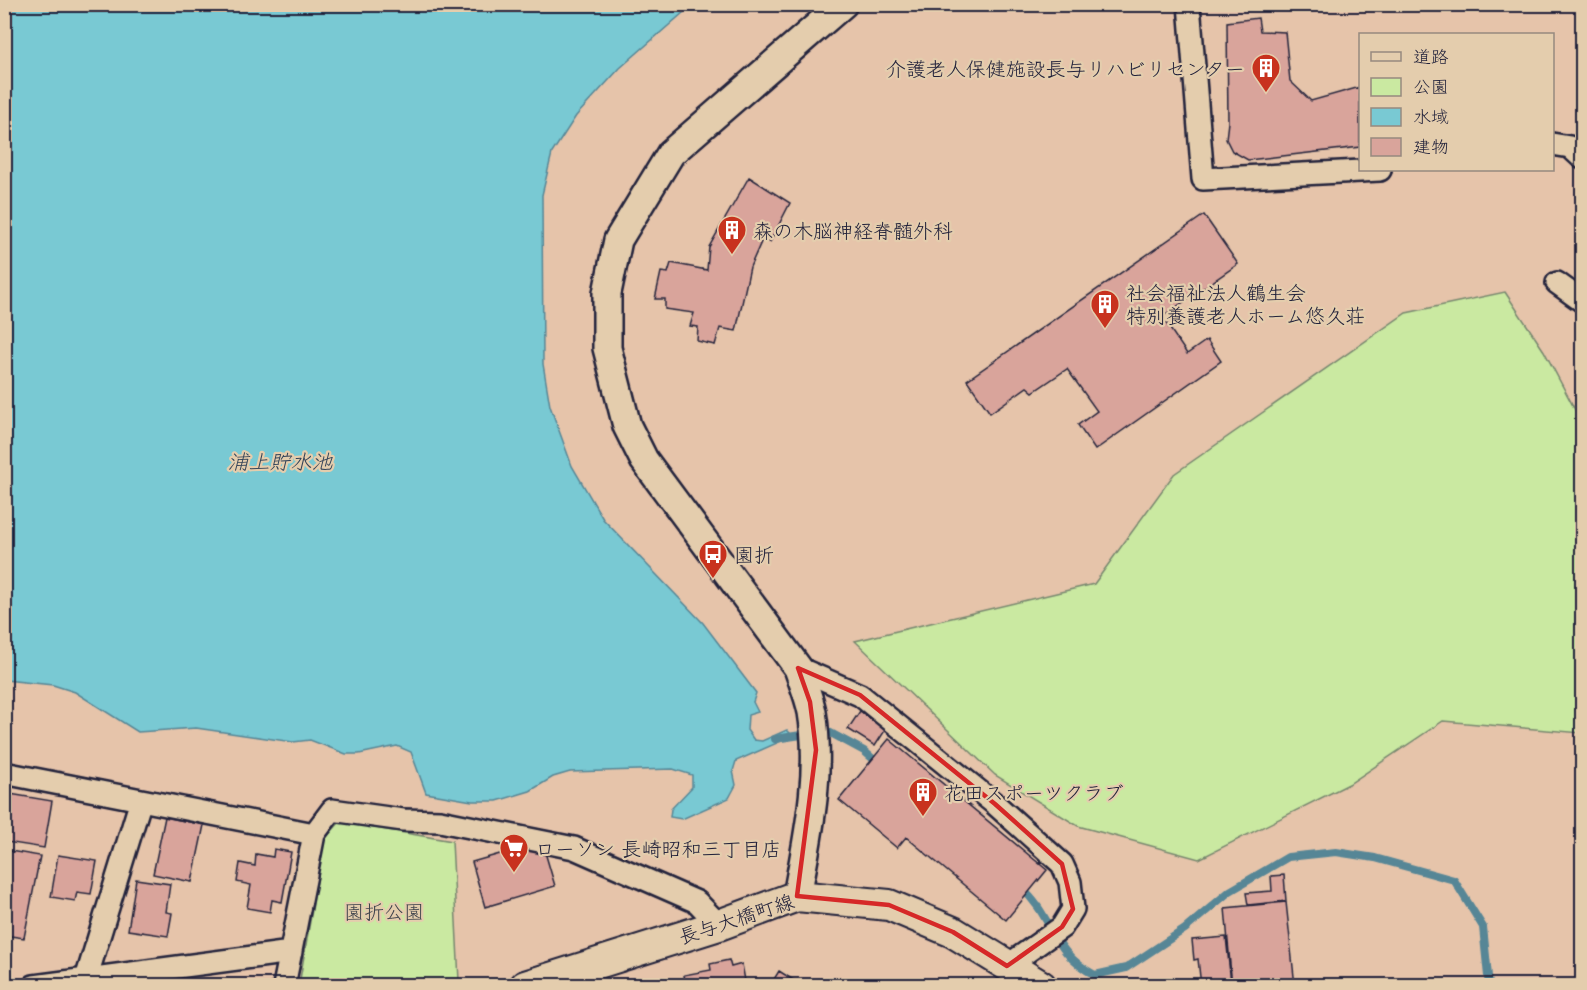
<svg xmlns="http://www.w3.org/2000/svg" width="1587" height="990" font-family="'Playpen Sans','Klee One',sans-serif">
  <style>
    .green { fill: #cae9a1; stroke: #76866e; stroke-width: 1.5 }
    .water { fill: #79c9d3; stroke: #568696; stroke-width: 1.5 }
    .lines { fill: none; stroke-linecap: round; stroke-linejoin: round }
    .stream { stroke: #568696; stroke-width: 8 }
    .building { fill: #d9a49b; stroke: #22223b; stroke-width: 1.5 }
    .minor-casing { stroke: #22223b; stroke-width: 26 }
    .tertiary-casing { stroke: #22223b; stroke-width: 32 }
    .secondary-casing { stroke: #22223b; stroke-width: 34 }
    .minor { stroke: #e4cdad; stroke-width: 21 }
    .tertiary { stroke: #e4cdad; stroke-width: 27 }
    .secondary { stroke: #e4cdad; stroke-width: 30 }
    .marked { fill: none; stroke: #d62828; stroke-width: 4.5; stroke-linejoin: round }
    .labels { text-anchor: middle; dominant-baseline: central; stroke-width: 4.5; stroke-linejoin: round; paint-order: stroke }
    .poi-label { font-size: 20px; fill: #22223b; stroke: #e4cdad; text-anchor: start }
    .park-label { font-size: 20px; fill: #3b404a; stroke: #e4cdad }
    .street-label { font-size: 20px; fill: #22223b; stroke: #e4cdad }
    .water-label { font-size: 21px; font-style: italic; fill: #334359; stroke: #e4cdad }
  </style>
  <rect width="100%" height="100%" fill="#e6c4aa"/>
  <filter id="ink" filterUnits="userSpaceOnUse"><feTurbulence type="fractalNoise" baseFrequency=".0167" numOctaves="2"/><feDisplacementMap in="SourceGraphic" scale="12" xChannelSelector="R" yChannelSelector="G"/><feConvolveMatrix kernelMatrix="1 2 1 2 8 2 1 2 1" color-interpolation-filters="sRGB"/></filter>
  <g filter="url(#ink)">
    <!-- green -->
    <path class="green" d="M1505,292l39,59 38,72v310l-139,-12 -94,63 -150,75 -121,-33 -83,-51 -140,-134 239,-57 80,-110 232,-161z
      M340,822l112,19 7,140 -56,5 -104,-1 25,-145z"/>
    <!-- water -->
    <path class="water" d="M4,5h688l-72,63 -44,48 -24,37 -10,42 1,169 7,42 22,60 31,53 100,104 53,70 -3,9 5,10 -10,3 -1,15 7,10 8,1 25,-11 3,3 -6,7 -48,21 -3,10 3,14 -7,13 -47,21 -12,-2 1,-8 21,-22v-12l-19,-6 -103,3 -17,5 -23,14 -33,10h-25l-46,-8 -15,-41 -14,-6 -38,8h-13l-36,-14 -17,2 -97,-14 -58,4 -63,-40 -22,-7 -48,-5z"/>
    <g class="lines">
      <!-- stream -->
      <path class="stream" d="M775,739l52,-8 37,20 16,14
        M1021,888c33,28 29,64 74,87l31,-7 59,-39 45,-38 58,-34 48,-5 39,6 79,22 29,47 6,59"/>
    </g>
    <!-- building -->
    <path class="building" d="M1258,18l2,13 25,1 5,49 21,20 49,-14v60l-112,13 -16,-9 -6,-12 2,-17 -1,-100z
      M749,177l41,26 -20,39 -8,-2 -12,27 -14,64 -16,-3 -5,17 -18,-4 1,-14 -8,-1 4,-13 -29,-4v-10h-10l6,-27 7,1 3,-10 36,7 2,-23z
      M1204,215l34,49 -76,53 25,37 20,-14 14,21 -126,89 -17,-25 19,-14 -30,-42 -34,23 -6,-5 -37,26 -23,-33z
      M860,711l26,18 -11,17 -27,-17z
      M889,739l158,131 -41,50 -100,-83 -9,11 -58,-48z
      M4,793l48,8 -8,47 -38,-6 3,-19h-5z
      M165,817l39,8 -12,57 -39,-8z
      M542,842l13,44 -70,21 -13,-45z
      M274,849l17,3 -9,50 -10,-2 -2,12 -23,-4 4,-23 -14,-3 3,-19 15,3 1,-12 17,3z
      M4,850l36,6 -16,82 -20,-3z
      M58,855l39,6 -6,33 -14,-2 -2,9 -24,-4z
      M1284,875l2,26 -38,4 -2,-12 26,-2 -1,-15z
      M136,879l34,5 -4,28 6,1 -4,23 -40,-6z
      M1286,902l9,84h-63l-7,-78z
      M1226,937l5,46 -30,3 -3,-27 -4,1 -2,-20z
      M729,960l2,7 11,-3 4,22h-60l-2,-11 27,-5 -1,-6z
      M779,971l19,12 -2,3 -25,-2z"/>
    <g class="lines">
      <!-- minor casing -->
      <g class="minor-casing">
        <path id="minor" d="M1189,4l14,175 177,-9
          M1552,144l18,3 12,11
          M1557,283l25,18
          M798,668l62,27 135,109 67,60 8,18 3,27 -11,18 -55,39
          M4,773l310,61 -30,152
          M314,834l18,-24 71,10 37,1 134,27 123,54 22,23
          M86,979l55,-179
          M34,986l257,-34"/>
      </g>
      <!-- tertiary casing -->
      <g class="tertiary-casing">
        <path id="tertiary" d="M797,896c11,-60 25,-123 15,-184 -3,-15 -9,-29 -14,-44l-154,-208 -17,-34 -20,-78v-55l11,-53 53,-87 172,-149"/>
      </g>
      <!-- secondary casing -->
      <g class="secondary-casing">
        <path id="secondary" d="M525,986l194,-61 78,-29 92,9 64,27 88,54"/>
      </g>
      <!-- minor -->
      <use href="#minor" class="minor"/>
      <!-- tertiary -->
      <use href="#tertiary" class="tertiary"/>
      <!-- secondary -->
      <use href="#secondary" class="secondary"/>
    </g>
  </g>
  <!-- marked area -->
  <path class="marked" d="M798,668l62,27 135,109 67,60 11,45 -11,18 -55,39 -54,-34 -64,-27 -92,-9 19,-146 -6,-48z"/>
  <!-- icons -->
  <defs>
    <g id="building-pin" transform="scale(1.5)"><path d="M0 17L-7.5 6A9.5 9.5 0 1 1 7.5 6Z" fill="#c8321e" stroke="#e4cdad"/><path d="M-4-6H4V6H1V3H-1V6H-4ZM-2.5-4.3h1.7v1.8h-1.7ZM.8-4.3h1.7v1.8H.8ZM-2.5-1h1.7V.8h-1.7ZM.8-1h1.7V.8H.8Z" fill="#fff"/></g>
    <g id="bus-pin" transform="scale(1.5)"><path d="M0 17L-7.5 6A9.5 9.5 0 1 1 7.5 6Z" fill="#c8321e" stroke="#e4cdad"/><path d="M-5-6H5V4H4V6H2V4H-2V6H-4V4H-5ZM-3.5-4V0h7V-4ZM-3.5 1.2v1.5H-2V1.2ZM2 1.2v1.5H3.5V1.2Z" fill="#fff"/></g>
    <g id="supermarket-pin" transform="scale(1.5)"><path d="M0 17L-7.5 6A9.5 9.5 0 1 1 7.5 6Z" fill="#c8321e" stroke="#e4cdad"/><path d="M-6-5.5h2.5l.6 2H6L4.5 2H-2.5L-4.4-4H-6ZM-1.5 3.2a1.3 1.3 0 1 0 .1 0ZM3 3.2a1.3 1.3 0 1 0 .1 0Z" fill="#fff"/></g>
  </defs>
  <g fill-rule="evenodd">
    <use href="#building-pin" x="1266" y="68"/>
    <use href="#building-pin" x="732" y="230"/>
    <use href="#building-pin" x="1105" y="304"/>
    <use href="#bus-pin" x="713" y="554"/>
    <use href="#building-pin" x="923" y="792"/>
    <use href="#supermarket-pin" x="514" y="848"/>
  </g>
  <g class="labels">
    <!-- poi labels -->
    <g class="poi-label">
      <text x="1245" y="68" text-anchor="end">介護老人保健施設長与リハビリセンター</text>
      <text x="753" y="230">森の木脳神経脊髄外科</text>
      <text x="1126" y="292">社会福祉法人鶴生会<tspan x="1126" dy="23">特別養護老人ホーム悠久荘</tspan></text>
      <text x="734" y="554">園折</text>
      <text x="944" y="792">花田スポーツクラブ</text>
      <text x="535" y="848">ローソン 長崎昭和三丁目店</text>
    </g>
    <!-- park labels -->
    <g class="park-label">
      <text x="384" y="911">園折公園</text>
    </g>
    <!-- street labels -->
    <g class="street-label">
      <text transform="translate(736 918) rotate(-18)">長与大橋町線</text>
    </g>
    <!-- water labels -->
    <g class="water-label">
      <text x="280" y="460">浦上貯水池</text>
    </g>
  </g>
  <!-- margin -->
  <rect width="1587" height="990" fill="none" stroke="#e4cdad" stroke-width="24"/>
  <rect x="12" y="12" width="1563" height="966" fill="none" stroke="#22223b" stroke-width="2" filter="url(#ink)"/>
  <!-- legend -->
  <rect x="1359" y="33" width="195" height="138" fill="#e4cdad" stroke="#96897f" stroke-width="1.5"/>
  <rect x="1371" y="52" width="30" height="9" fill="#e4cdad" stroke="#96897f" stroke-width="1.5"/>
  <text x="1413" y="63" font-size="18" fill="#22223b">道路</text>
  <rect x="1371" y="78" width="30" height="18" fill="#cae9a1" stroke="#96897f" stroke-width="1.5"/>
  <text x="1413" y="93" font-size="18" fill="#22223b">公園</text>
  <rect x="1371" y="108" width="30" height="18" fill="#79c9d3" stroke="#96897f" stroke-width="1.5"/>
  <text x="1413" y="123" font-size="18" fill="#22223b">水域</text>
  <rect x="1371" y="138" width="30" height="18" fill="#d9a49b" stroke="#96897f" stroke-width="1.5"/>
  <text x="1413" y="153" font-size="18" fill="#22223b">建物</text>
</svg>
